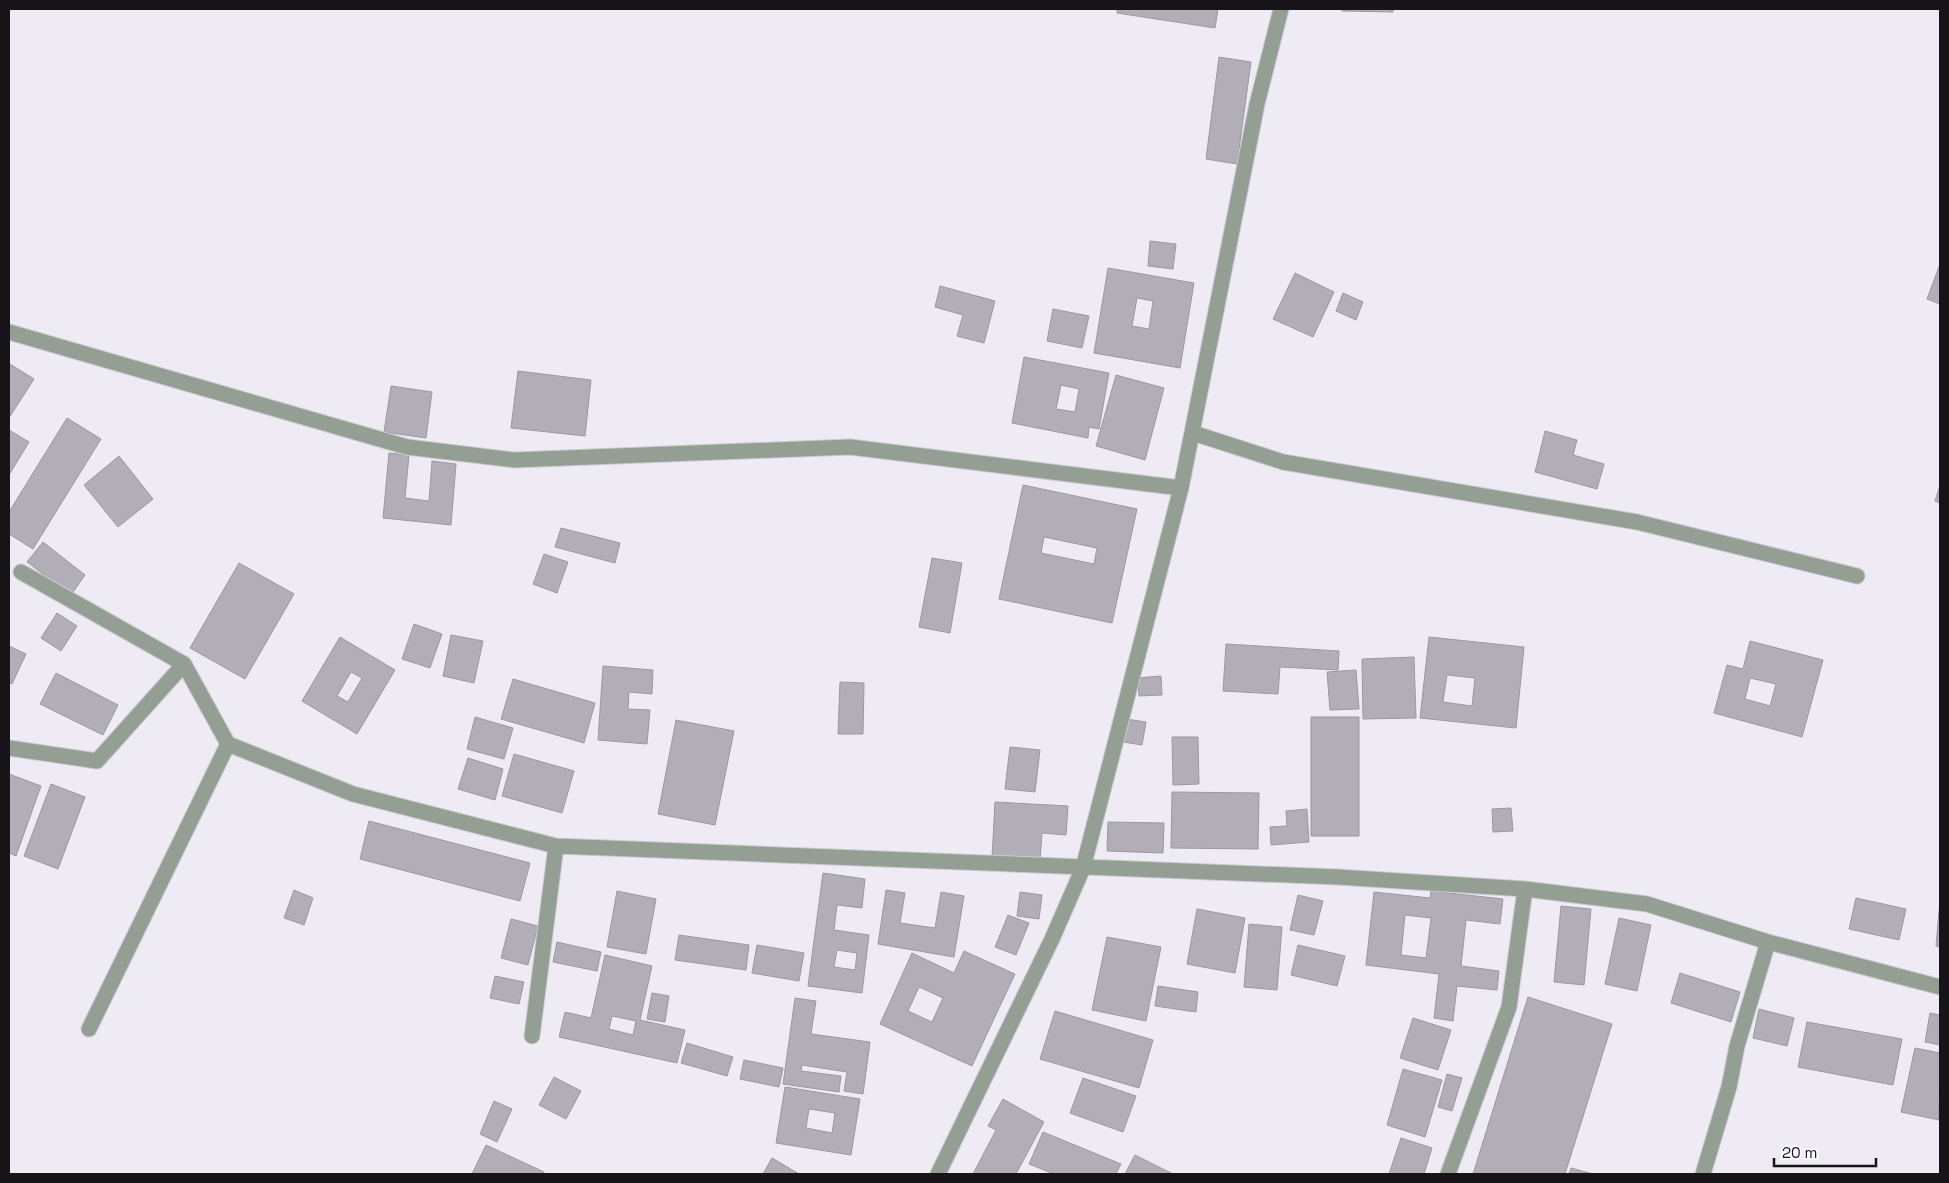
<svg xmlns="http://www.w3.org/2000/svg" width="1949" height="1183" font-family="'Space Grotesk',sans-serif">
  <style>
    .building { fill: #b2aeb8; stroke: #9c97a1; fill-rule: evenodd }
    .lines { fill: none; stroke-linecap: round; stroke-linejoin: round }
    .street-casing { stroke: #ccc9d2; stroke-width: 17 }
    .street { stroke: #929f92; stroke-width: 15 }
  </style>
  <rect width="100%" height="100%" fill="#efebf5"/>
  <!-- building -->
  <path class="building" d="M1117,9h101l-3,19 -98,-15z
    M1342,9h51v3l-51,-1z
    M1219,57l32,5 -14,102 -31,-5z
    M1150,241l26,3 -3,25 -25,-3z
    M1940,264v40l-13,-5z
    M1108,268l86,15 -14,85 -86,-15zM1137,298l16,3 -4,28 -17,-3z
    M1295,273l39,19 -21,45 -40,-18z
    M940,286l55,15 -11,42 -27,-7 6,-21 -28,-8z
    M1343,293l20,9 -7,18 -20,-9z
    M1053,309l36,7 -7,32 -35,-7z
    M1024,357l85,16 -10,56 -10,-2 -1,11 -76,-15zM1061,385l18,4 -4,23 -19,-3z
    M10,364l24,15 -25,39v-52z
    M518,371l73,9 -6,56 -74,-8z
    M1116,375l48,13 -19,72 -49,-14z
    M391,386l41,6 -6,46 -42,-6z
    M67,418l34,21 -68,110 -24,-15v-22z
    M9,430l20,12 -20,33z
    M1545,431l32,9 -4,15 31,9 -7,25 -62,-17z
    M389,453l20,2 -4,43 24,3 3,-40 24,3 -5,61 -68,-7z
    M119,456l34,43 -35,28 -34,-42z
    M1023,485l114,24 -25,114 -113,-24zM1044,537l53,11 -3,16 -53,-11z
    M1940,485v18l-5,-2z
    M561,528l59,15 -5,20 -60,-16z
    M43,542l42,33 -14,20 -44,-33z
    M544,554l24,8 -11,31 -24,-9z
    M932,558l30,5 -12,70 -31,-6z
    M239,563l55,31 -49,85 -55,-31z
    M57,613l20,13 -16,25 -20,-13z
    M414,624l28,10 -12,34 -28,-9z
    M451,635l32,6 -9,42 -31,-7z
    M340,637l55,33 -38,64 -55,-33zM351,672l11,6 -14,24 -11,-6z
    M1429,637l95,10 -8,81 -96,-10zM1447,675l28,3 -3,28 -29,-4z
    M1750,641l73,19 -21,77 -88,-24 13,-48 16,4zM1750,678l26,6 -6,22 -25,-7z
    M1226,644l113,7 -1,19 -58,-3 -2,27 -55,-3z
    M9,646l17,8 -14,30 -3,-2z
    M1414,657l2,61 -53,1 -1,-60z
    M603,666l50,4 -1,24 -23,-2 -1,17 22,1 -3,34 -49,-4z
    M1356,670l3,39 -29,1 -3,-38z
    M56,673l62,32 -15,30 -63,-31z
    M1161,676l1,19 -23,1 -1,-18z
    M513,679l82,24 -11,40 -83,-24z
    M840,682l24,1 -1,51h-25z
    M475,717l38,11 -9,31 -37,-10z
    M1311,717h48v119h-48z
    M1126,719l20,3 -4,23 -19,-3z
    M676,720l58,11 -19,94 -57,-11z
    M1172,737h26l1,47 -26,1z
    M1010,747l30,3 -5,42 -30,-3z
    M514,754l60,17 -12,42 -60,-17z
    M468,758l35,11 -8,31 -37,-11z
    M9,774l32,12 -25,70 -7,-3z
    M51,784l34,13 -27,72 -34,-13z
    M1172,792l87,1 -1,56 -87,-1z
    M995,802l73,4 -2,29 -24,-2 -2,27 -48,-3z
    M1511,808l2,23 -20,1 -1,-23z
    M1307,809l2,33 -38,3 -1,-18 17,-1 -1,-15z
    M369,821l161,42 -10,38 -160,-42z
    M1108,822l56,1 -1,30 -56,-2z
    M823,873l42,6 -3,29 -25,-3 -3,25 35,5 -7,58 -54,-7zM837,950l20,3 -2,17 -21,-3z
    M294,890l19,8 -9,27 -20,-7z
    M886,890l19,3 -5,30 35,5 6,-36 23,4 -10,61 -76,-13z
    M617,891l39,8 -10,55 -39,-7z
    M1431,891l72,8 -3,25 -34,-4 -5,46 38,5 -2,19 -40,-4 -4,35 -19,-3 5,-44 -73,-9 8,-73 56,6zM1405,915l26,3 -5,40 -25,-3z
    M1020,892l22,3 -3,24 -22,-3z
    M1298,895l25,6 -9,34 -24,-5z
    M1856,898l50,11 -7,31 -50,-11z
    M1940,900v47l-4,-1z
    M1561,906l30,3 -7,76 -30,-3z
    M1197,909l48,9 -10,55 -48,-9z
    M1008,915l21,8 -13,32 -21,-8z
    M1619,918l32,7 -14,66 -32,-7z
    M511,919l27,7 -10,39 -27,-7z
    M1249,924l33,3 -5,63 -33,-3z
    M679,935l70,10 -3,25 -71,-10z
    M1107,937l54,10 -15,74 -54,-11z
    M557,942l44,10 -4,19 -44,-9z
    M757,945l47,8 -5,28 -47,-8z
    M1298,945l47,11 -8,30 -46,-11z
    M964,951l51,23 -43,92 -92,-42 32,-71 42,20zM919,987l24,11 -11,24 -24,-11z
    M605,955l47,11 -12,54 45,10 -8,33 -118,-26 6,-25 26,6zM612,1016l24,5 -3,14 -24,-6z
    M1680,973l60,19 -9,30 -60,-19z
    M495,976l29,6 -5,22 -29,-6z
    M1158,986l40,6 -2,20 -41,-6z
    M652,993l17,3 -4,26 -18,-3z
    M1528,997l84,27 -47,150h-92z
    M795,998l21,3 -5,33 59,8 -7,52 -19,-3 3,-19 -45,-7 -1,6 40,5 -2,16 -56,-8z
    M1759,1009l35,9 -7,28 -34,-8z
    M1055,1011l98,29 -14,48 -99,-29z
    M1930,1013l10,2v30l-15,-3z
    M1413,1018l38,12 -13,40 -38,-12z
    M1807,1022l95,17 -9,46 -95,-18z
    M687,1043l46,14 -6,19 -46,-13z
    M1915,1048l25,5 -1,67 -38,-8z
    M744,1060l39,8 -4,19 -39,-8z
    M1403,1069l39,11 -17,57 -38,-12z
    M1447,1074l15,4 -10,33 -14,-4z
    M554,1077l27,14 -15,28 -27,-14z
    M1083,1078l53,18 -13,36 -53,-19z
    M785,1087l75,12 -9,56 -75,-12zM809,1109l26,4 -3,20 -26,-5z
    M1003,1099l41,23 -28,52h-43l23,-44 -8,-4z
    M494,1101l18,8 -15,33 -17,-8z
    M1043,1132l78,32 -5,10h-62l-25,-10z
    M1401,1138l31,10 -8,26h-35z
    M486,1145l58,27 -1,2h-71z
    M1135,1155l38,19h-48z
    M772,1158l27,16h-36z
    M1571,1168l22,6h-24z"/>
  <g class="lines">
    <!-- street casing -->
    <g class="street-casing">
      <path id="street" d="M9,332l398,115 107,13 336,-13 331,41
        M1193,433l90,29 354,60 220,54
        M21,572l163,92 44,80 125,50 203,52 782,31 187,12 122,15 121,38 -31,104 -8,41 -26,87
        M9,748l88,13 87,-97
        M1768,942l172,45
        M89,1029l139,-285
        M532,1036l24,-190
        M938,1174l114,-235 31,-71 98,-380 76,-384 24,-95
        M1448,1174l61,-167 16,-118"/>
    </g>
    <!-- street -->
    <use href="#street" class="street"/>
  </g>
  <!-- border -->
  <rect width="1949" height="1183" fill="none" stroke="#161418" stroke-width="20"/>
  <!-- scale -->
  <path d="M1774 1158v8h102v-8" fill="none" stroke="#161418" stroke-width="2.5"/>
  <text x="1782" y="1158" font-size="15" fill="#161418" stroke="#fcf9ff" stroke-width="4" paint-order="stroke">20 m</text>
</svg>
